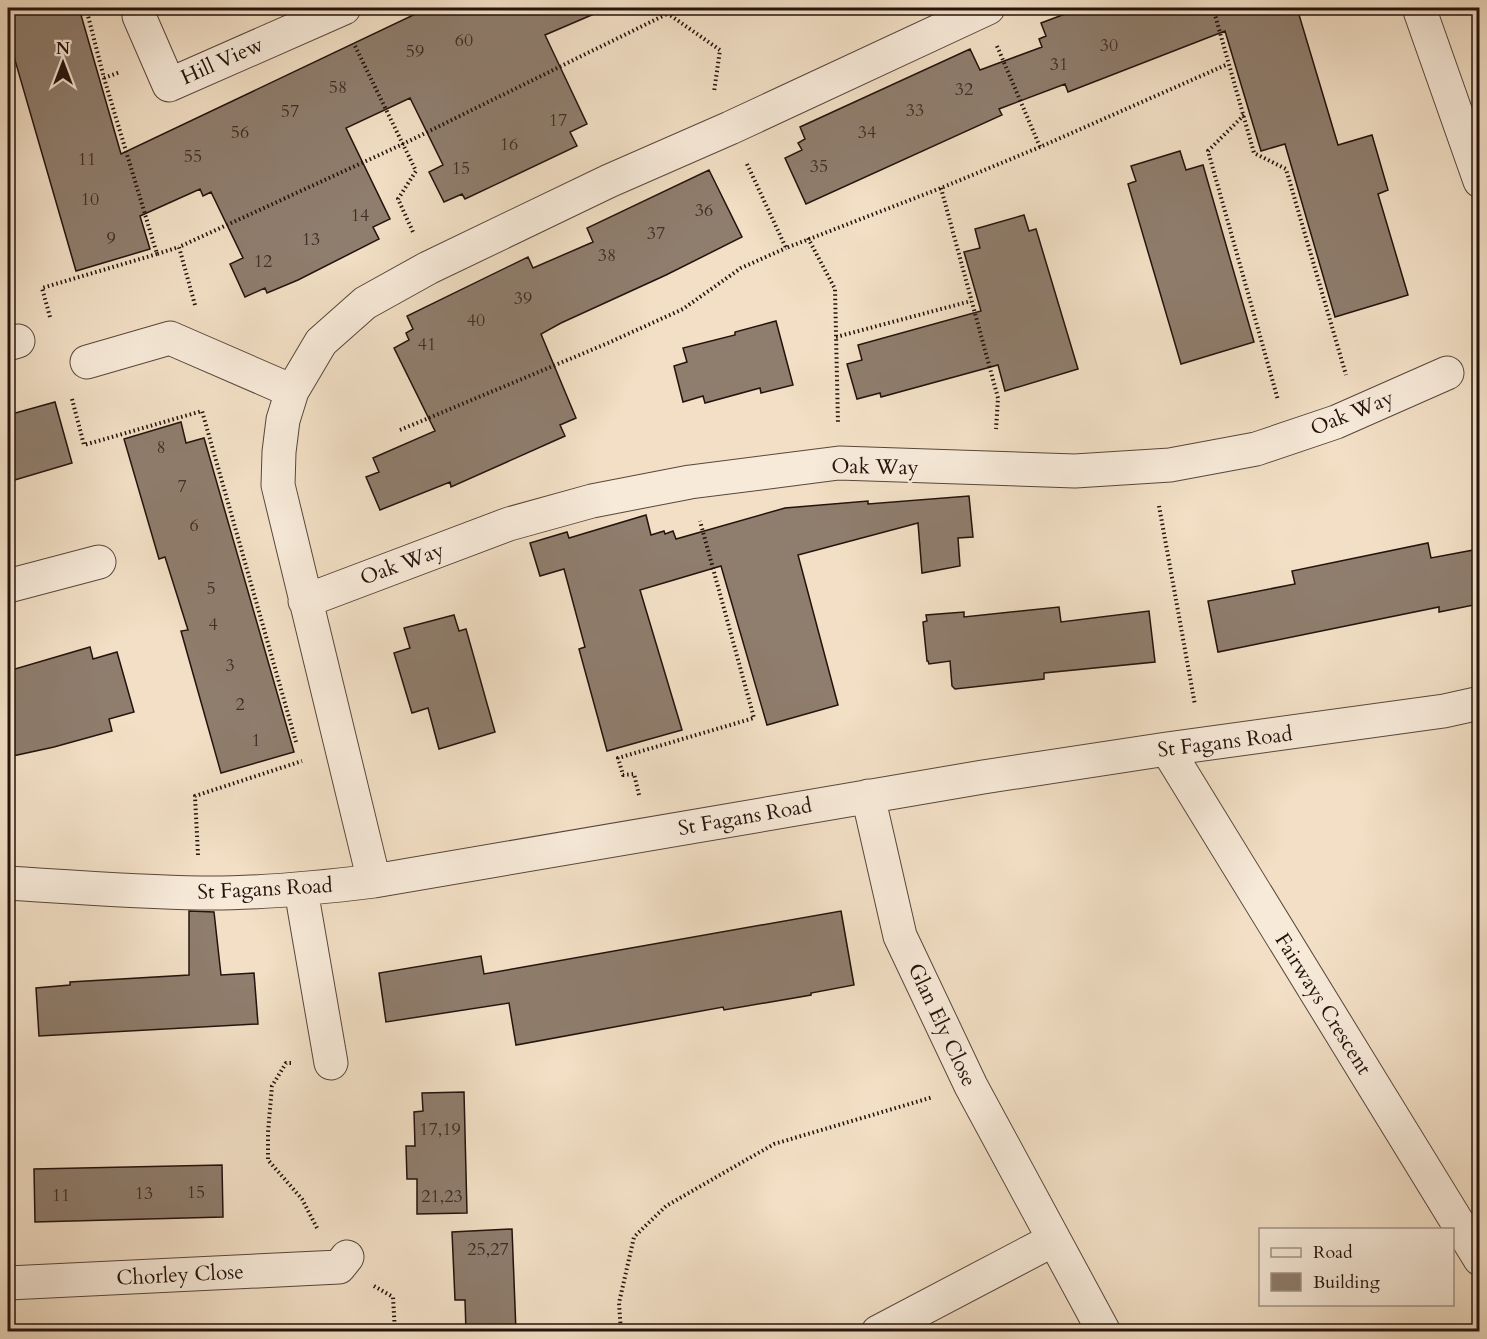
<svg xmlns="http://www.w3.org/2000/svg" width="1487" height="1339" font-family="Cardo,serif">
  <style>
    .building { fill: #8f7d6d; stroke: #24130d; stroke-width: 1.5 }
    .lines { fill: none; stroke-linecap: round; stroke-linejoin: round }
    .minor-casing { stroke: #58463b; stroke-width: 35 }
    .path { stroke: #24130d; stroke-width: 4; stroke-dasharray: 1.5 3; stroke-linecap: butt }
    .minor { stroke: #f7ead9; stroke-width: 33 }
    .labels { text-anchor: middle; dominant-baseline: central; stroke-width: 5; stroke-linejoin: round; paint-order: stroke }
    .number-label { font-size: 18px; fill: #3f2e25 }
    .street-label { font-size: 21px; fill: #24130d; stroke: #f7ead9 }
  </style>
  <rect width="100%" height="100%" fill="#f2dfc5"/>
  <filter id="stains"><feTurbulence type="fractalNoise" baseFrequency=".00333" numOctaves="4"/><feColorMatrix values="0 0 0 0 .2 0 0 0 0 .09 0 0 0 0 .02 0 0 0 .5 -.17"/></filter>
  <radialGradient id="worn" r=".72"><stop offset=".6" stop-color="#630" stop-opacity="0"/><stop offset="1" stop-color="#630" stop-opacity=".3"/></radialGradient>
  <!-- building -->
  <path class="building" d="M8,8h71l42,146 307,-146h180l-63,27 42,89 -17,8 7,14 -112,53 -3,-5 -18,8 -15,-30 14,-7 -33,-67 -64,30 44,91 -17,8 6,12 -81,41 -31,13 -2,-5 -20,9 -15,-33 13,-6 -32,-66 -8,4 -3,-7 -60,27 10,33 -74,22 -68,-235z
    M1081,8h216l41,137 34,-10 16,55 -10,4 30,101 -73,22 -50,-173 -24,7 -36,-120 -157,61 -3,-8 -66,25 3,6 -196,89 -21,-46 17,-8 -4,-7 7,-4 -5,-12 170,-78 10,21 62,-23 -3,-8 7,-3 -5,-13z
    M1180,151l6,19 17,-5 51,177 -73,22 -53,-180 8,-3 -5,-15z
    M709,170l33,67 -76,38 -105,48 -20,11 35,84 -16,7 5,11 -114,51 -1,-5 -70,28 -14,-33 13,-5 -6,-14 62,-27 -41,-83 15,-8 -3,-7 7,-4 -6,-13 121,-59 5,11 60,-26 -6,-14z
    M1024,215l5,16 7,-2 42,140 -73,22 -7,-26 -117,32 -1,-4 -23,6 -10,-35 15,-4 -4,-15 123,-34 -17,-59 16,-4 -5,-19z
    M776,321l17,64 -32,8 -1,-5 -55,15 -2,-7 -20,6 -9,-36 13,-4 -4,-14 52,-13v-3z
    M55,402l17,61 -64,19v-67z
    M181,422l5,21 18,-5 90,314 -73,21 -40,-142 7,-1 -23,-73 -6,2 -35,-120z
    M969,496l4,41 -15,1 2,28 -38,7 -4,-50 -120,32 40,150 -71,20 -46,-159 -81,24 42,140 -75,21 -28,-102 6,-2 -21,-78 -24,7 -10,-33 37,-11 2,6 77,-23 5,20 13,-4 1,3 8,-3 3,8 109,-31 83,-7v3z
    M1428,543l3,15 48,-9v55l-40,8v-5l-221,45 -10,-51 87,-17 -3,-13z
    M1059,607l2,15 88,-11 6,51 -111,11v6l-89,10 -3,-3 -2,-25 -21,3 -1,-3h-1l-4,-39 4,-1 -1,-6 38,-3v5z
    M454,615l5,16 7,-2 29,103 -56,17 -11,-41 -16,5 -18,-60 16,-5 -6,-20z
    M90,647l3,12 24,-7 17,60 -25,7 3,12 -58,16 -46,10v-86z
    M189,911l25,1 7,63 33,-2 4,51 -219,12 -3,-48 34,-3v-3l119,-7z
    M841,911l13,74 -43,8v2l-87,15 -1,-3 -207,38 -7,-42 -123,19 -7,-49 102,-17 3,18z
    M464,1092l3,121 -50,1v-35h-10l-1,-33h9l-1,-34 9,-1 -1,-18z
    M222,1165l1,52 -188,5 -1,-53z
    M512,1229l4,103h-50l-1,-32h-10l-3,-68z"/>
  <g class="lines">
    <!-- minor casing -->
    <g class="minor-casing">
      <path id="minor" d="M1419,8l61,173
        M139,16l30,69 175,-77
        M8,344l10,-3
        M87,362l83,-24 122,53
        M8,586l91,-24
        M305,601l204,-77 83,-23 98,-19 149,-19 236,8 95,-6 86,-16 80,-27 111,-49
        M1167,749l313,510
        M868,796l32,140 71,150 133,246
        M374,881l-96,-396 1,-33 4,-32 9,-29 29,-49 44,-39 63,-35 181,-87 121,-53 258,-120
        M8,883c64,4 128,9 192,10 58,1 117,-5 174,-12l609,-104 184,-28 277,-38 36,-8
        M301,890l30,173
        M8,1283l331,-16 8,-10
        M878,1332l175,-92"/>
    </g>
    <!-- path -->
    <path class="path" d="M86,8l18,70 53,176 22,-7
      M1213,8l41,145 32,16 60,206
      M667,13l53,37 -6,42
      M355,46l61,125 -18,28 15,33
      M997,46l43,101
      M104,78l16,-6
      M1244,115l-36,36 70,249
      M747,164l39,84 155,-60 99,-41 188,-83
      M941,188l57,210 -2,31
      M808,238l27,51 3,135
      M195,305l-16,-58 224,-103 276,-136
      M50,317l-8,-29 115,-34
      M836,337l135,-36
      M72,399l12,46 118,-34 94,331
      M400,430l208,-87 75,-34 58,-41 45,-20
      M1159,506l36,199
      M639,795l-5,-21 -11,1 -5,-17 136,-40 -54,-197
      M198,855l-3,-59 107,-35
      M291,1063h-5l-14,23 -4,46v28l34,39 15,29
      M374,1286l19,11 2,35
      M621,1332l-2,-29 15,-66 32,-31 108,-62 159,-47"/>
    <!-- minor -->
    <use href="#minor" class="minor"/>
  </g>
  <g class="labels">
    <!-- number labels -->
    <g class="number-label">
      <text x="464" y="40">60</text>
      <text x="1109" y="45">30</text>
      <text x="415" y="51">59</text>
      <text x="1059" y="64">31</text>
      <text x="338" y="87">58</text>
      <text x="964" y="89">32</text>
      <text x="915" y="110">33</text>
      <text x="290" y="111">57</text>
      <text x="558" y="120">17</text>
      <text x="240" y="132">56</text>
      <text x="867" y="132">34</text>
      <text x="509" y="144">16</text>
      <text x="193" y="156">55</text>
      <text x="87" y="159">11</text>
      <text x="819" y="166">35</text>
      <text x="461" y="168">15</text>
      <text x="90" y="199">10</text>
      <text x="704" y="210">36</text>
      <text x="360" y="215">14</text>
      <text x="656" y="233">37</text>
      <text x="111" y="238">9</text>
      <text x="311" y="239">13</text>
      <text x="607" y="255">38</text>
      <text x="263" y="261">12</text>
      <text x="523" y="298">39</text>
      <text x="476" y="320">40</text>
      <text x="427" y="344">41</text>
      <text x="161" y="447">8</text>
      <text x="182" y="486">7</text>
      <text x="194" y="525">6</text>
      <text x="211" y="588">5</text>
      <text x="213" y="624">4</text>
      <text x="230" y="665">3</text>
      <text x="240" y="704">2</text>
      <text x="256" y="740">1</text>
      <text x="440" y="1129">17,19</text>
      <text x="196" y="1192">15</text>
      <text x="144" y="1193">13</text>
      <text x="61" y="1195">11</text>
      <text x="442" y="1196">21,23</text>
      <text x="488" y="1249">25,27</text>
    </g>
    <!-- street labels -->
    <g class="street-label">
      <text transform="translate(222 61) rotate(-24)">Hill View</text>
      <text transform="translate(1352 413) rotate(-22)">Oak Way</text>
      <text transform="translate(875 467) rotate(1)">Oak Way</text>
      <text transform="translate(402 564) rotate(-20)">Oak Way</text>
      <text transform="translate(1225 742) rotate(-7)">St Fagans Road</text>
      <text transform="translate(745 817) rotate(-10)">St Fagans Road</text>
      <text transform="translate(265 889) rotate(-3)">St Fagans Road</text>
      <text transform="translate(1323 1004) rotate(58)">Fairways Crescent</text>
      <text transform="translate(942 1025) rotate(65)">Glan Ely Close</text>
      <text transform="translate(180 1275) rotate(-3)">Chorley Close</text>
    </g>
  </g>
  <!-- margin -->
  <rect width="1487" height="1339" fill="none" stroke="#f2dfc5" stroke-width="30"/>
  <rect x="9" y="9" width="1469" height="1321" fill="none" stroke="#24130d" stroke-width="3"/>
  <rect x="15" y="15" width="1457" height="1309" fill="none" stroke="#24130d" stroke-width="1.5"/>
  <!-- legend -->
  <rect x="1259" y="1228" width="195" height="78" fill="#f7ead9" stroke="#a39487" stroke-width="1.5"/>
  <rect x="1271" y="1248" width="30" height="9" fill="#f7ead9" stroke="#a39487" stroke-width="1.5"/>
  <text x="1313" y="1258" font-size="18" fill="#24130d">Road</text>
  <rect x="1271" y="1273" width="30" height="18" fill="#8f7d6d" stroke="#a39487" stroke-width="1.5"/>
  <text x="1313" y="1288" font-size="18" fill="#24130d">Building</text>
  <!-- north arrow -->
  <g transform="translate(63 63)" stroke="#f7ead9" stroke-width="4.5" paint-order="stroke">
  <path d="M0-4.5L10 22L0 15L-10 22Z" fill="#24130d"/>
  <text y="-9" font-size="16" font-weight="bold" text-anchor="middle" fill="#24130d">N</text>
  </g>
  <rect width="100%" height="100%" filter="url(#stains)"/>
  <rect width="100%" height="100%" fill="url(#worn)"/>
</svg>
